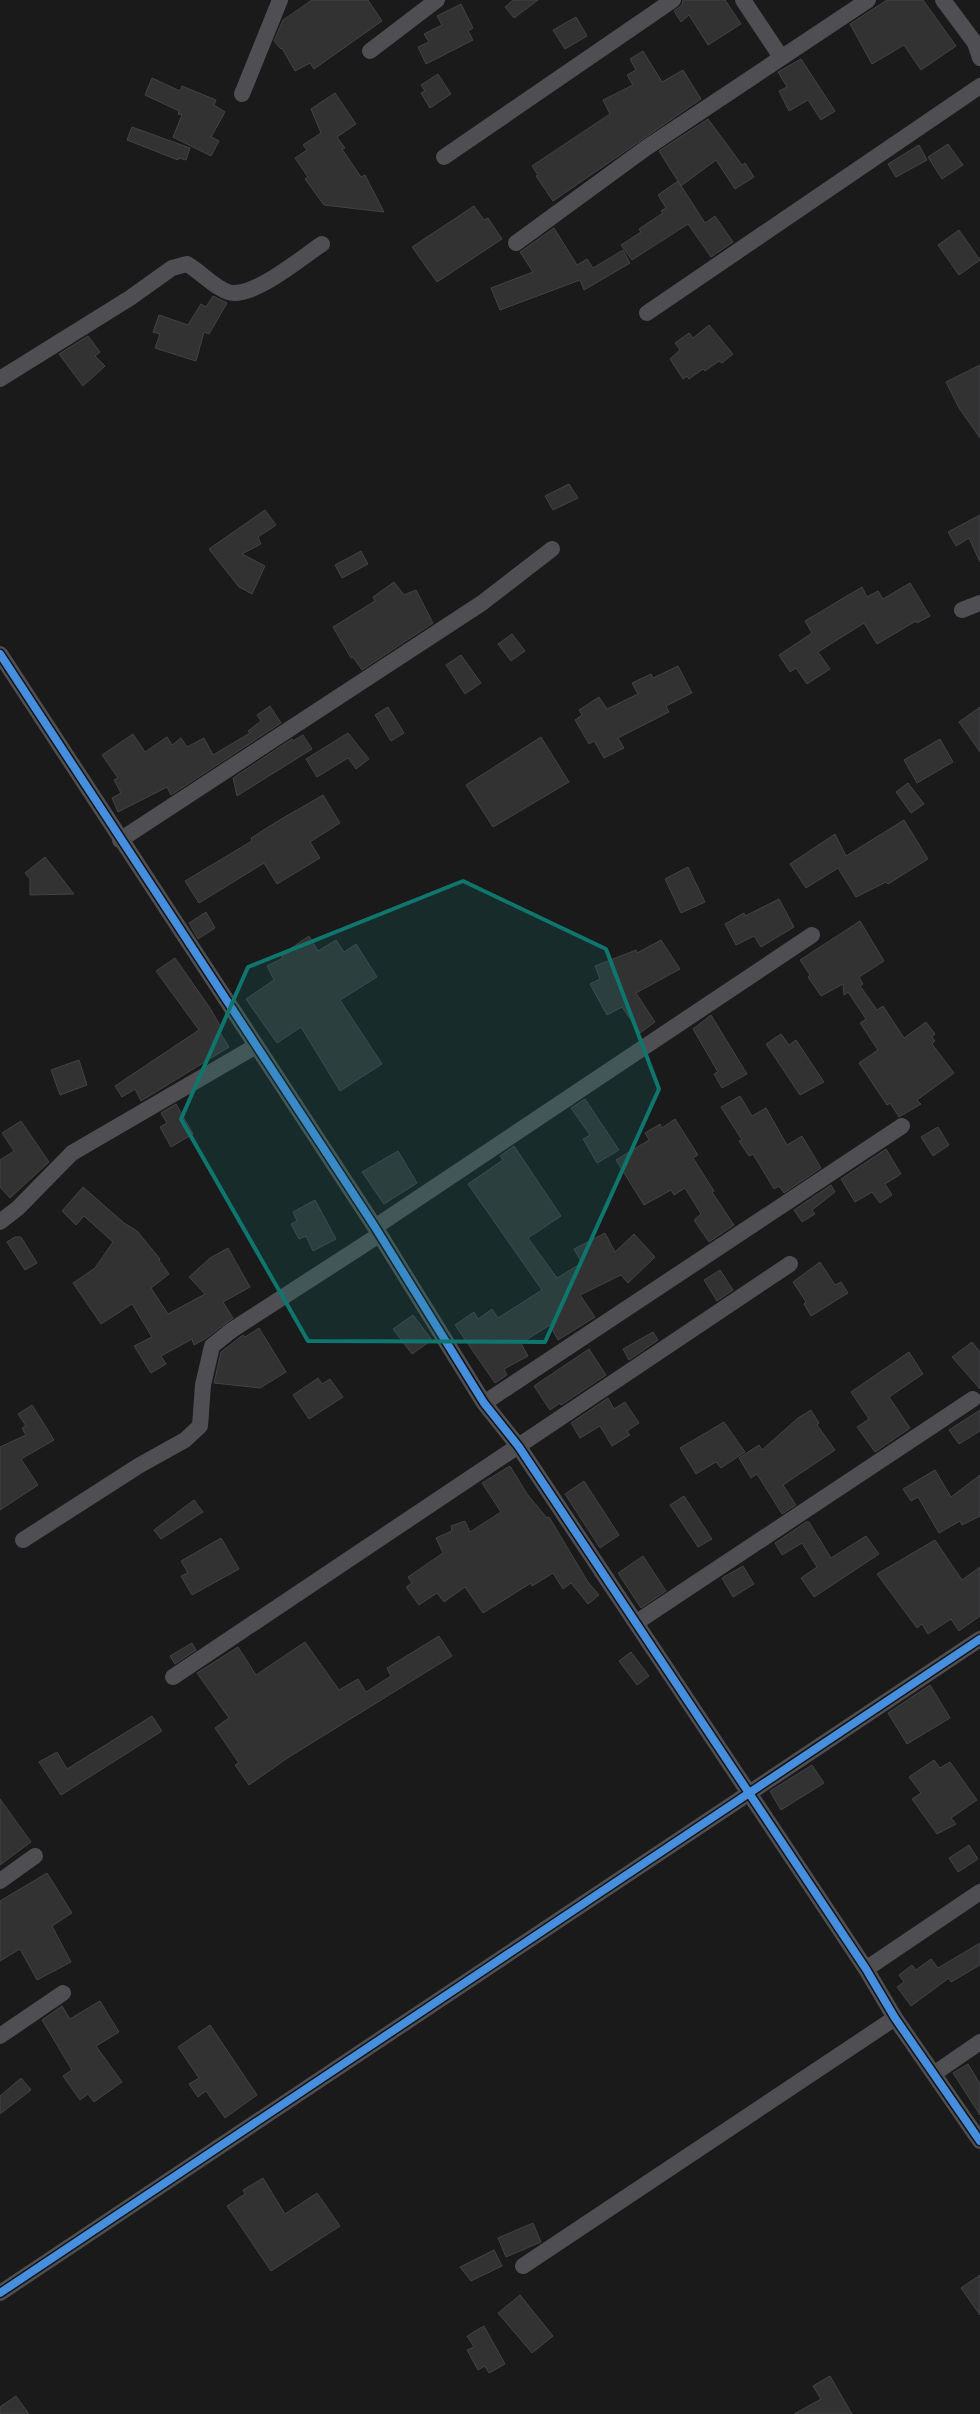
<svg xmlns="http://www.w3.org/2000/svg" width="980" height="2414" font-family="Montserrat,sans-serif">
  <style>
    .building { fill: #323233; stroke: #434346 }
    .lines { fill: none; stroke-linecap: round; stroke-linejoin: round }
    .street { stroke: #4f4f53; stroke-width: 16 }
    .cycleway-casing { stroke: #141416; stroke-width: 11 }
    .cycleway { stroke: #468fdf; stroke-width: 8 }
    .marked { fill: #0f766e; fill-opacity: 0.2; stroke: #0f766e; stroke-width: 4; stroke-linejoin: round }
  </style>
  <rect width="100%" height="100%" fill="#1a1a1a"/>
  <!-- building -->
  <path class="building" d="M312,0h56l14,21 -68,48 -4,-6 -15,8 -13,-23 -1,1 -7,-8 9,-21z
    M513,0h25l-24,18 -9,-11z
    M683,0h42l16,24 -33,21 -19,-30 -8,7 -7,-11 8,-6z
    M887,0h36l33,46 -35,24 -17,-25 -32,19 -22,-40z
    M461,4l12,24 -5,3 5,9 -47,24 -8,-17 11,-5 -5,-8 18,-9 -5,-9z
    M576,17l11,19 -22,13 -12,-19z
    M643,51l19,31 21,-12 18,29 -148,102 -17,-25 2,-1 -6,-9 78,-52 -7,-14 30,-15 -6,-10 9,-5 -6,-11z
    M801,59l34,52 -14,9 -13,-20 -19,11 -10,-20 8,-4 -9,-15z
    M438,74l13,20 -21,14 -9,-15 4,-2 -4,-6z
    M152,78l28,13 2,-5 34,14 -2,5 11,7 -14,25 8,4 -8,15 -38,-19 9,-22 -4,-1 1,-3 -34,-16z
    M335,93l21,31 -19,13 8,11 -3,1 19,28 4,-2 19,37 -60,-7 -19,-26 3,-2 -13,-19 12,-8 -4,-5 18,-12 -10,-24z
    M708,119l34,46 3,-2 9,14 -19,12 -19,-29 -35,26 -22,-35z
    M132,127l58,21 -4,12 -7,-2 -1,2 -51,-20z
    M948,144l15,21 -21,14 -14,-22z
    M919,145l8,15 -31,17 -8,-13z
    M678,181l27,42 10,-7 18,26 -22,15 -23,-33 -56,36 -11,-15 20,-13 -2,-3 24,-16 -2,-2 5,-3 -8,-13z
    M474,206l10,14 4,-2 14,21 -65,43 -25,-35z
    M554,228l23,37 10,-6 6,9 30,-18 7,13 -46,27 -4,-10 -80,30 -9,-22 42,-16 -13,-20z
    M959,230l21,30 -21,15 -21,-30z
    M213,296l14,7 -18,31 -5,-2 -8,29 -41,-13 5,-14 -7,-2 6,-17 29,10 13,-21 5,3z
    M709,325l24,29 -11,9 -3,-2 -14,10 -2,-2 -14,10 -2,-3 -4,3 -13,-20 10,-9 -5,-7 14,-10 4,5z
    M88,336l12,16 -5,4 10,10 -22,20 -24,-32z
    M980,365v73l-21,-30 -13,-26z
    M569,484l9,14 -25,12 -8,-14z
    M265,510l11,15 -18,12 3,7 -19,10 23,12 -13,28 -13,-7 -30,-38z
    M980,515v47l-11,-24 -13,8 -8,-14z
    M361,551l7,13 -26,14 -7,-13z
    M394,582l10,13 12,-5 17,33 -71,47 -9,-13 -2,1 -18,-31 42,-26 -2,-4z
    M910,583l20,33 -13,7 -1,-2 -39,23 -13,-21 -46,29 12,17 -23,15 -11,-16 -6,4 -11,-17 33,-22 -7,-12 57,-34 5,10 11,-6 5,8z
    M512,634l13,17 -14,10 -13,-17z
    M461,655l20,28 -16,11 -19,-29z
    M678,666l14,27 -26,13 3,6 -51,26 6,10 -20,10 -10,-17 -5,3 -14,-24 7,-5 -3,-5 20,-13 8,12 31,-15 -6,-11 19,-9 2,4z
    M270,706l11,17 -110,72 -4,-8 -49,25 -6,-14 9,-5 -7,-13 4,-2 -16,-23 31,-21 12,18 22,-15 5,8 9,-7 6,9 17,-9 9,17 37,-22 -2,-2 13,-10 -4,-6z
    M388,707l16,26 -13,8 -16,-26z
    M980,707v45l-21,-30z
    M348,733l21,26 -13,10 -8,-11 -31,19 -11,-18z
    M303,735l9,14 -75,47 -4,-18 59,-39 1,2z
    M541,737l28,45 -76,45 -27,-42z
    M940,739l13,23 -36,21 -13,-23z
    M908,783l16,21 -13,9 -15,-21z
    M323,795l17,28 -30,19 10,16 -43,26 -13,-21 -65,40 -14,-22 67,-40 -1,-3 27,-17z
    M904,820l24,39 -40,25 -2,-2 -30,15 -18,-29 -32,20 -16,-24 45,-30 11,22z
    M45,857l29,37 -44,1v-16l-5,-6z
    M688,867l17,35 -24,11 -16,-34z
    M779,899l15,28 -33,20 -7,-11 -18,9 -11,-21 19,-11 1,3z
    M206,912l9,16 -17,11 -9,-16z
    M860,921l24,40 -25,16 4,7 -3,2 17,24 6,-4 21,32 22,-16 9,12 -3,3 3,4 -3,3 22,29 -37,27 4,4 -22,13 -9,-14 -3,2 -28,-42 19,-13 -18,-27 6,-4 -18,-27 -4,3 -1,-11 -22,12 -13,-19 2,-2 -10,-15z
    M309,936l9,15 18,-11 8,12 12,-8 21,33 -37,23 42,64 -42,27 -39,-64 -24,16 -31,-44 28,-19 -7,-14 16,-8 -2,-3z
    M661,940l19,29 -44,24 19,29 -15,11 -18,-26 -15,8 -17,-31 10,-5 -5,-13 41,-16 1,3z
    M175,958l35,50 12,21 -3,2 10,16 -88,54 -6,-12 -13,8 -7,-11 84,-56 -43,-59z
    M711,1015l36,59 -25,14 -8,-14 4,-2 -25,-43z
    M781,1034l8,11 7,-5 28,42 -24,13 -34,-51z
    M79,1060l8,25 -27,10 -9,-25z
    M740,1096l12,20 14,-8 21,37 15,-9 19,32 -37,25 -5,-7 -5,3 -21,-35 -4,2 -10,-15 3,-1 -21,-33z
    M585,1099l34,51 -22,13 -14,-24 7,-4 -19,-27z
    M176,1104l17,30 -22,13 -11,-20 7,-4 -6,-10z
    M675,1119l23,36 -5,3 21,33 -2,1 22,33 -25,17 -15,-22 7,-6 -16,-26 -11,7 -3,-5 -27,15 -28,-45 33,-20 -4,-7 15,-9 2,4z
    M21,1121l28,41 -39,36 -10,-11v-27l14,-9 -12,-18z
    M938,1127l11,18 -16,11 -12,-19z
    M514,1146l47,70 -33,22 29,40 25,-15 -8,-14 31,-16 10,19 19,-18 21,23 -27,26 -7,-8 -41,20 15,22 -37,23 -8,-15 -29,18 7,13 -24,13 3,6 -12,8 -40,-58 19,-13 4,7 14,-10 6,9 44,-28 -74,-106 35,-24 -3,-4z
    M886,1149l15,25 -16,10 7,11 -12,8 -8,-11 -17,10 -14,-23z
    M398,1151l19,32 -33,21 -22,-32z
    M831,1185l4,7 -23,18 3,4 -13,8 -8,-12z
    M83,1187l41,36 13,8 23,28 -1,1 10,14 -18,14 17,26 37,-20 -16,-17 21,-19 18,-10 22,39 -27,15 10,16 -28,21 -11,6 -2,-6 -31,17 5,8 -15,9 -17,-27 18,-9 -20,-33 -31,20 -28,-41 22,-15 18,-26 -29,-26 -8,9 -14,-14z
    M315,1200l21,39 -23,12 -7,-15 -7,3 -8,-15 6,-3 -4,-9z
    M15,1237h6l16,26 -12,7 -18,-28z
    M820,1262l15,23 6,-3 7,11 -37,23 -7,-12 2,-2 -13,-20z
    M720,1270l13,20 -16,11 -13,-21z
    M413,1315l19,25 -20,14 -19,-25z
    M259,1328l27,44 -26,16 -46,-5 7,-31 22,-17 2,2z
    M653,1332l5,8 -29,20 -6,-11z
    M972,1342l8,10v37l-28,-32z
    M589,1349l17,26 -45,30 -1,-2 -10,7 -16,-24z
    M909,1352l14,22 -34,23 21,31 -35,24 -18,-25 12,-8 -18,-27z
    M318,1378l4,6 8,-5 13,18 -34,22 -16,-24z
    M608,1398l6,11 11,-7 14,21 -12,8 3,4 -18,11 -12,-20 -20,12 -9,-15z
    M32,1405l22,35 -33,19 17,26 -38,25v-63l26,-12 -4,-7 4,-2 -8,-12z
    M811,1410l8,13 -2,2 18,25 -52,35 13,20 -14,9 -25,-40 -6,4 -12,-20 20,-13 3,5 36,-32z
    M980,1410v21l-21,13 -10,-14z
    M724,1422l21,30 -24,16 -5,-6 -20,12 -16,-26z
    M510,1466l17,28 20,24 2,-1 39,65 11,13 -11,9 -17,-21 -8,6 -10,-16 -21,13 -1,-3 -48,30 -18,-26 -21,15 -7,-9 -18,12 -13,-18 6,-4 -4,-6 35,-24 -7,-15 16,-7 -1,-5 14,-5 5,11 31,-20 -19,-29z
    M935,1470l16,27 29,-22v41l-18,9 -2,-4 -21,12 -21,-36 -7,4 -8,-12z
    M584,1481l35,54 -19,13 -35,-54z
    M684,1496l28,43 -14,8 -28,-42z
    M194,1500l9,12 -42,27 -7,-9z
    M806,1522h3l22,36 35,-22 13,18 -65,43 -13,-19 16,-11 -15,-24 -20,12 -7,-12z
    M221,1538l18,31 -47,26 -11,-19 7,-3 -7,-12z
    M935,1540l27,40 18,-13v49l-21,15 -8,-12 -23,15 -6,-10 -5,4 -40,-54z
    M643,1556l23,35 -25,17 -23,-35z
    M743,1566l11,18 -21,13 -11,-19z
    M439,1636l13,20 -163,101 -40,28 -14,-20 4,-2 -24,-35 14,-10 -32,-45 41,-26 18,28 49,-33 34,48 19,-11 8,13 25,-16 -4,-8z
    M192,1643l4,7 -21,14 -5,-8z
    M631,1652l18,24 -12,9 -18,-24z
    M930,1685l20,33 -43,26 -19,-31z
    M152,1716l10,15 -101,64 -22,-33 18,-10 10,17z
    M934,1760l6,8 10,-6 27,38 -26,18 5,6 -19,10 -25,-35 9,-6 -12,-16z
    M812,1765l12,18 -43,27 -11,-19z
    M0,1799l31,43 -31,23z
    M969,1845l9,14 -20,13 -9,-14z
    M47,1873l25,40 -20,13 19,36 -34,18 -17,-31 -20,12v-60z
    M980,1943v22l-29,17 -2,-4 -38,28 -14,-19 7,-5 -5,-7 13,-10 4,5 15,-11 7,9z
    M100,2001l19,31 -23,14 26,36 -28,20 -6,-8 -8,6 -17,-24 9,-6 -30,-50 20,-14 8,13z
    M210,2025l47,70 -32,23 -19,-27 -8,6 -9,-13 10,-6 -21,-31z
    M968,2064l12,20v31l-27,-42z
    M21,2078l10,12 -31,24v-18z
    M263,2178l22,36 32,-21 23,33 -69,45 -44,-65 18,-12 -2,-4z
    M533,2223l8,19 -35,15 -8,-19z
    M494,2250l8,16 -31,15 -11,-14z
    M980,2275v40l-19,-27z
    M520,2295l33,41 -21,17 -34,-40z
    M484,2326l21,38 -16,9 -4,-7 -7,4 -11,-20 7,-3 -7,-11z
    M830,2376l22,38h-58l27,-15 -8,-13z
    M16,2396l13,18h-29v-7z"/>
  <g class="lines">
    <!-- street -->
    <path class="street" d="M743,0l38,57
      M943,0l32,43 5,15
      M370,51l67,-51
      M242,94l38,-94
      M444,157l229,-157
      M516,243l130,-95 222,-148
      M647,313l333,-227
      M0,379l130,-81 42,-30 15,-4c14,8 26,23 41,28 24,8 74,-35 94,-48
      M962,610l18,-7
      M0,654l375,573 109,176 35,44 347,522 29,49 85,123
      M120,840l362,-237 70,-54
      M0,1222l18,-14 54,-55 184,-107
      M375,1227l437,-292
      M484,1403l418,-277
      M23,1540l117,-75 45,-25 15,-14 3,-41 9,-39 20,-16 147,-95
      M637,1622l336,-223
      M173,1677l617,-413
      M0,1881l35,-25
      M866,1969l114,-77
      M0,2036l63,-43
      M935,2073l45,-31
      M523,2266l372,-248
      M0,2293l980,-654"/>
    <!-- cycleway casing -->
    <g class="cycleway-casing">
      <path id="cycleway" d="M0,654l375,573 109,176 35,44 347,522 29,49 85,123
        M0,2293l980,-654"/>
    </g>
    <!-- cycleway -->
    <use href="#cycleway" class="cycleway"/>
  </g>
  <!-- marked area -->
  <path class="marked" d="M463,881l143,68 53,140 -114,253 -237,-1 -127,-222 67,-152z"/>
</svg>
